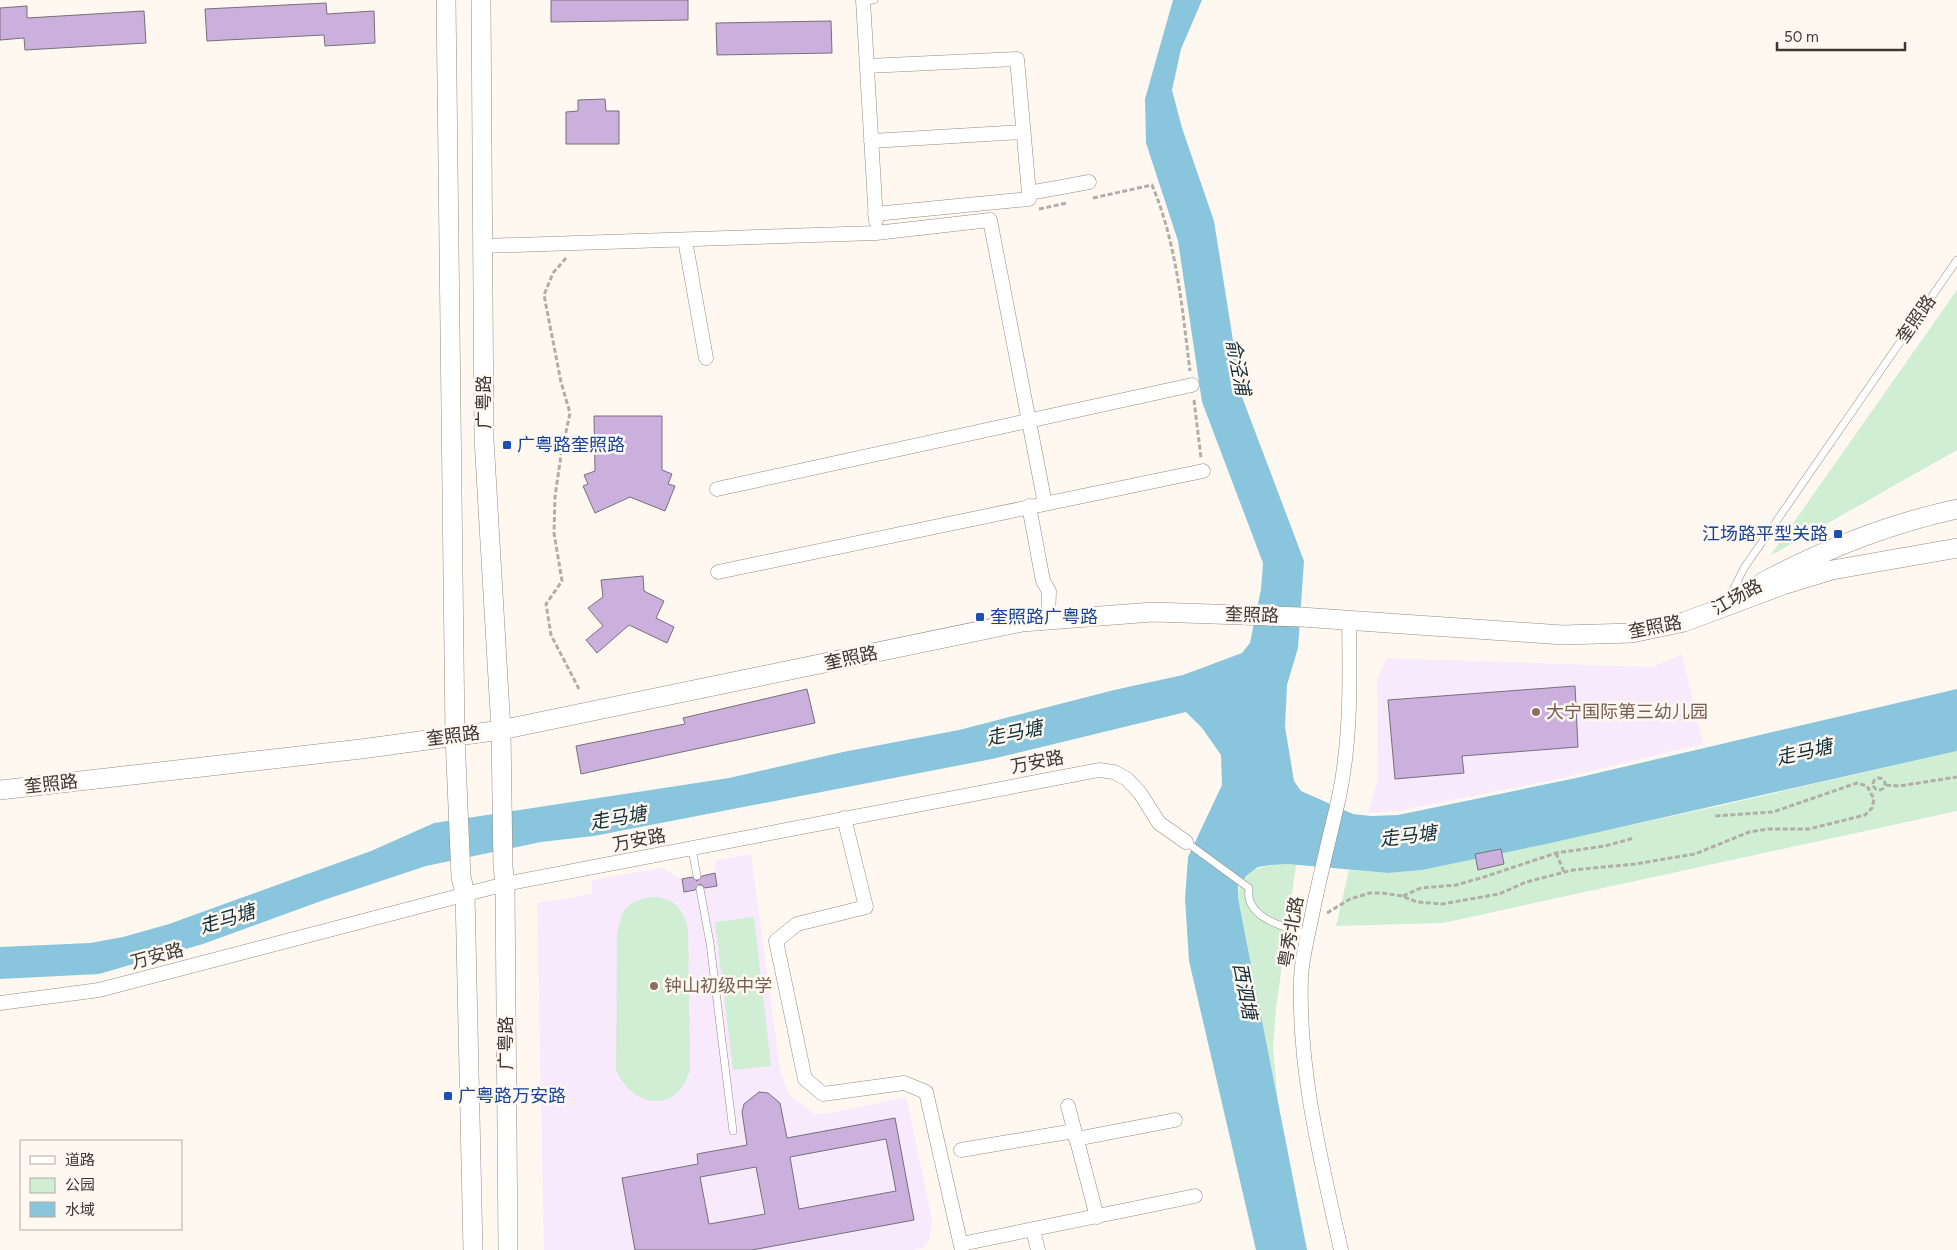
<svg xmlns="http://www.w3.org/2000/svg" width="1957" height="1250" font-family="Figtree,'Noto Sans SC',sans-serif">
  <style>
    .education { fill: #f8e9fd }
    .green { fill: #d0eed3 }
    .water { fill: #89c6dd }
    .building { fill: #cbafdd; stroke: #757079; fill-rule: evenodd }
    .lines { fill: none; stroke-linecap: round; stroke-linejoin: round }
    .service-casing { stroke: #938b83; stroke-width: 8 }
    .minor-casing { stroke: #938b83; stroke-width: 15 }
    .secondary-casing { stroke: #938b83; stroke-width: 20 }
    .path { stroke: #b2ada6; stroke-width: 3; stroke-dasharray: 5 2.5; stroke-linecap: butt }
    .service { stroke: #fff; stroke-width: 7 }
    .minor { stroke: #fff; stroke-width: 14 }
    .secondary { stroke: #fff; stroke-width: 19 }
    .transit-dot { fill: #1a4fb4; stroke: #fff8f0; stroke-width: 2 }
    .education-dot { fill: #8d6e63; stroke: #fff8f0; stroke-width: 2 }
    .labels { text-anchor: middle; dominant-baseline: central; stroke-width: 5; stroke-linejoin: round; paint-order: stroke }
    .street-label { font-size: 18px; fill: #3c3834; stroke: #fff8f0 }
    .transit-label { font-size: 18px; fill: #164399; stroke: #fff8f0; text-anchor: start }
    .education-label { font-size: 18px; fill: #785e54; stroke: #fff8f0; text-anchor: start }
    .water-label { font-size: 19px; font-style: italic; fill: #112e39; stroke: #fff8f0 }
  </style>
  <rect width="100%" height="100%" fill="#fff8f0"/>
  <!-- education -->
  <path class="education" d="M1682,654l21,90 -154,37 -151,30 -30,2 10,-33 -1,-101 10,-21 266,9z
    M751,854l29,215 8,24 26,21 17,-1 75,-16 26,122 -3,21 -6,8 -10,2h-369l-7,-347 55,-9v-14l70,-12 20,11 33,-6 1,-13z"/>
  <!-- green -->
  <path class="green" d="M1957,290v160l-187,106z
    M1957,751v60l-514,112 -107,3 13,-56 39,3 34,-3 297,-64z
    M1287,864l9,1 -20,143 -3,40 5,54 -40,-204c0,-29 25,-33 49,-34z
    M652,897c22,1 31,11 36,32l2,140c-11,45 -58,40 -74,1l1,-135c5,-26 8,-33 35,-38z
    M754,917l17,149 -38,4 -18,-148z"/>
  <!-- water -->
  <path class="water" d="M1173,0h29l-21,49 -9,41 10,38 32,93 28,176 62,164 -6,87 -11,37 -2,42 9,54 7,10 52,23 18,2 27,-1 178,-37 381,-89v62l-411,93 -124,26 -34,3 -101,-9 -16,1 -13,2 -11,8 -9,11v12l69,352h-51l-67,-289 -4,-62 3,-42 34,-72 -1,-30 -19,-27 -16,-16 -194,47 -398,77 -53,6 -115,24 -105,35 -118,43 -104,30 -99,5v-32l90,-4 33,-6 46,-13 202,-73 63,-28 295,-45 114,-26 116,-22 155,-40 69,-15 59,-22 8,-10 11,-54 2,-26 -61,-161 -24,-161 -32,-98 -1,-44z"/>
  <!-- building -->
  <path class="building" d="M551,0h137v20l-137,2z
    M326,3l1,11 47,-3 1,32 -50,3 -1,-11 -117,6 -2,-32z
    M27,6v12l117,-7 2,32 -121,7 -1,-12 -24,2v-32z
    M831,21l1,32 -115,2 -1,-32z
    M605,99l1,12h13v33h-53v-32l12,-1v-11z
    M594,416h68v54l10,4 -4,10 7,2 -10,25 -35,-14 -35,16 -12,-27 5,-2 -4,-9 11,-4z
    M643,576l1,15 20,10 -8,17 18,9 -7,16 -38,-18 -32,28 -11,-13 17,-14 -15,-18 15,-11 -2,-17z
    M1575,686l3,61 -116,9 2,17 -69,6 -7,-79z
    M807,689l8,34 -234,51 -5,-28 109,-22 -2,-6z
    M1501,849l3,15 -26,6 -3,-16z
    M715,873l2,13 -12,2 -5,-4 -5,6 -11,2 -2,-13 10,-2 5,4 5,-5z
    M759,1092l9,1 12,10 7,35 108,-20 19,102 -162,30h-117l-13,-72 76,-14 -1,-10 50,-9 -5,-33 2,-8zM886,1139l10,52 -97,18 -9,-52zM756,1167l9,47 -56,10 -9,-47z"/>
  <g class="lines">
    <!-- service casing -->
    <g class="service-casing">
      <path id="service" d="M863,1l11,-1
        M1727,602l17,-34 213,-308
        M1186,842l63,46c-5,31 37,39 59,47
        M692,849l5,27
        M700,889l10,54 23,188"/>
    </g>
    <!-- minor casing -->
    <g class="minor-casing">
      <path id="minor" d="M863,0l13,221
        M867,66l150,-7 12,134v6l-154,15
        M871,141l152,-9
        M1029,193l60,-11
        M685,240l21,118
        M483,246l393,-13 114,-13 55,284
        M717,489l475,-104
        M1029,506l14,75 6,10 -1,29
        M718,572l485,-101
        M844,818l22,89 -69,17 -21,17 29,138 18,15 81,-11 22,9 36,158
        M0,1003l99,-13 406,-106 594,-114 15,2 13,7 13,14 19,30 27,19
        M1068,1106l29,111
        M1076,1139l99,-19
        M961,1150l113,-19
        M1033,1230l5,20
        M961,1244l234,-48
        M1341,1250c-20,-90 -43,-179 -40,-272 1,-21 7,-43 11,-63 8,-40 18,-79 27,-118 12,-57 11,-119 10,-177"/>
    </g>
    <!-- secondary casing -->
    <g class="secondary-casing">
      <path id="secondary" d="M446,0l9,736 6,141 4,16 8,357
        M481,0l3,439 17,291 2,137 2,17 3,366
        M1763,582c62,-33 125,-58 194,-73
        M0,790l361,-41 140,-19 521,-108 131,-10 148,5 262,18 69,-2 52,-11 99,-37 49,-15 125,-22"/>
    </g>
    <!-- path -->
    <path class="path" d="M1093,198l59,-13c25,59 30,123 38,186
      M1039,209l28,-6
      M566,258l-13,15 -9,22 17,87 9,31 -9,42 -6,42 -1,36 8,48 -16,23 5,31 28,54
      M1194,400l7,58
      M1873 784a6 6 0 1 1 12 0a6 6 0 1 1-12 0Z
      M1886,785l13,1 58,-9
      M1556,853l8,19
      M1403,896l18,-8 35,-3 28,-8 72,-24 49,-7 29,-8
      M1327,913l23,-14 20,-6h12l20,3 15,6 25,2 57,-10 27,-12 47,-12 62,-6 60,-10 54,-22 19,-3h41l56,-14 7,-7 2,-9 -7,-13 -10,-3 -84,29 -59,4"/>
    <!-- service -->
    <use href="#service" class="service"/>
    <!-- minor -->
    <use href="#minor" class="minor"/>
    <!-- secondary -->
    <use href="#secondary" class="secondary"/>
  </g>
  <!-- markers -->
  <g class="transit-dot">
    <rect x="502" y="440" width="10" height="10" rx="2.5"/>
    <rect x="1833" y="529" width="10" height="10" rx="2.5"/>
    <rect x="975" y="612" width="10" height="10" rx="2.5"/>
    <rect x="443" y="1091" width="10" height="10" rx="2.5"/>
  </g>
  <g class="education-dot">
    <circle cx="1536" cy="712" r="5"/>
    <circle cx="654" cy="986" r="5"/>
  </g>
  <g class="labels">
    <!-- street labels -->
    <g class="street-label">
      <text transform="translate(1916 319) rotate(-55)">奎照路</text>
      <text transform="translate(484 402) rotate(-90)">广粤路</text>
      <text transform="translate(1737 597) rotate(-29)">江场路</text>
      <text transform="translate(1252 615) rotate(2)">奎照路</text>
      <text transform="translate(1655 627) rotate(-11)">奎照路</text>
      <text transform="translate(851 658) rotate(-12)">奎照路</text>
      <text transform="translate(453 736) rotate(-7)">奎照路</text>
      <text transform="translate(1037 762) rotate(-11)">万安路</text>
      <text transform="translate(51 784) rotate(-6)">奎照路</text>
      <text transform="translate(639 840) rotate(-11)">万安路</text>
      <text transform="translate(1291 932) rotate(-80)">粤秀北路</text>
      <text transform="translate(157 956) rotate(-15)">万安路</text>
      <text transform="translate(506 1043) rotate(-90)">广粤路</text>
    </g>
    <!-- transit labels -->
    <g class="transit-label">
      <text x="517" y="445">广粤路奎照路</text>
      <text x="1828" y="534" text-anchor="end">江场路平型关路</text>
      <text x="990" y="617">奎照路广粤路</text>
      <text x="458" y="1096">广粤路万安路</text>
    </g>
    <!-- education labels -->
    <g class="education-label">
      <text x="1546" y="712">大宁国际第三幼儿园</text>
      <text x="664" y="986">钟山初级中学</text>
    </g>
    <!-- water labels -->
    <g class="water-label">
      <text transform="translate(1238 367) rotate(79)">俞泾浦</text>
      <text transform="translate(1014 733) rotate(-12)">走马塘</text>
      <text transform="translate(1804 752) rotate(-13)">走马塘</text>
      <text transform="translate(618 818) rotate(-10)">走马塘</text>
      <text transform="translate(1408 836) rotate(-7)">走马塘</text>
      <text transform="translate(227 919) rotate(-17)">走马塘</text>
      <text transform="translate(1245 991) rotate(79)">西泗塘</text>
    </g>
  </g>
  <!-- legend -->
  <rect x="20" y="1140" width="162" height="90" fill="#fff8f0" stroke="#b1aba5"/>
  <rect x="30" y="1156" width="25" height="8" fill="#ffffff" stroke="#b1aba5"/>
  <text x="65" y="1165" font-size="15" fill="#3c3834">道路</text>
  <rect x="30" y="1178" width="25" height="15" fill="#d0eed3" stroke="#b1aba5"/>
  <text x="65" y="1190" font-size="15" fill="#3c3834">公园</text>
  <rect x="30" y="1202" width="25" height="15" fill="#89c6dd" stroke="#b1aba5"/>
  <text x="65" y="1215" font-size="15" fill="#3c3834">水域</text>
  <!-- scale -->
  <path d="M1777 42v8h128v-8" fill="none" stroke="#3c3834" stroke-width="2.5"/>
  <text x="1784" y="42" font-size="15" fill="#3c3834" stroke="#fff8f0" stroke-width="4" paint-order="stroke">50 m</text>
</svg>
